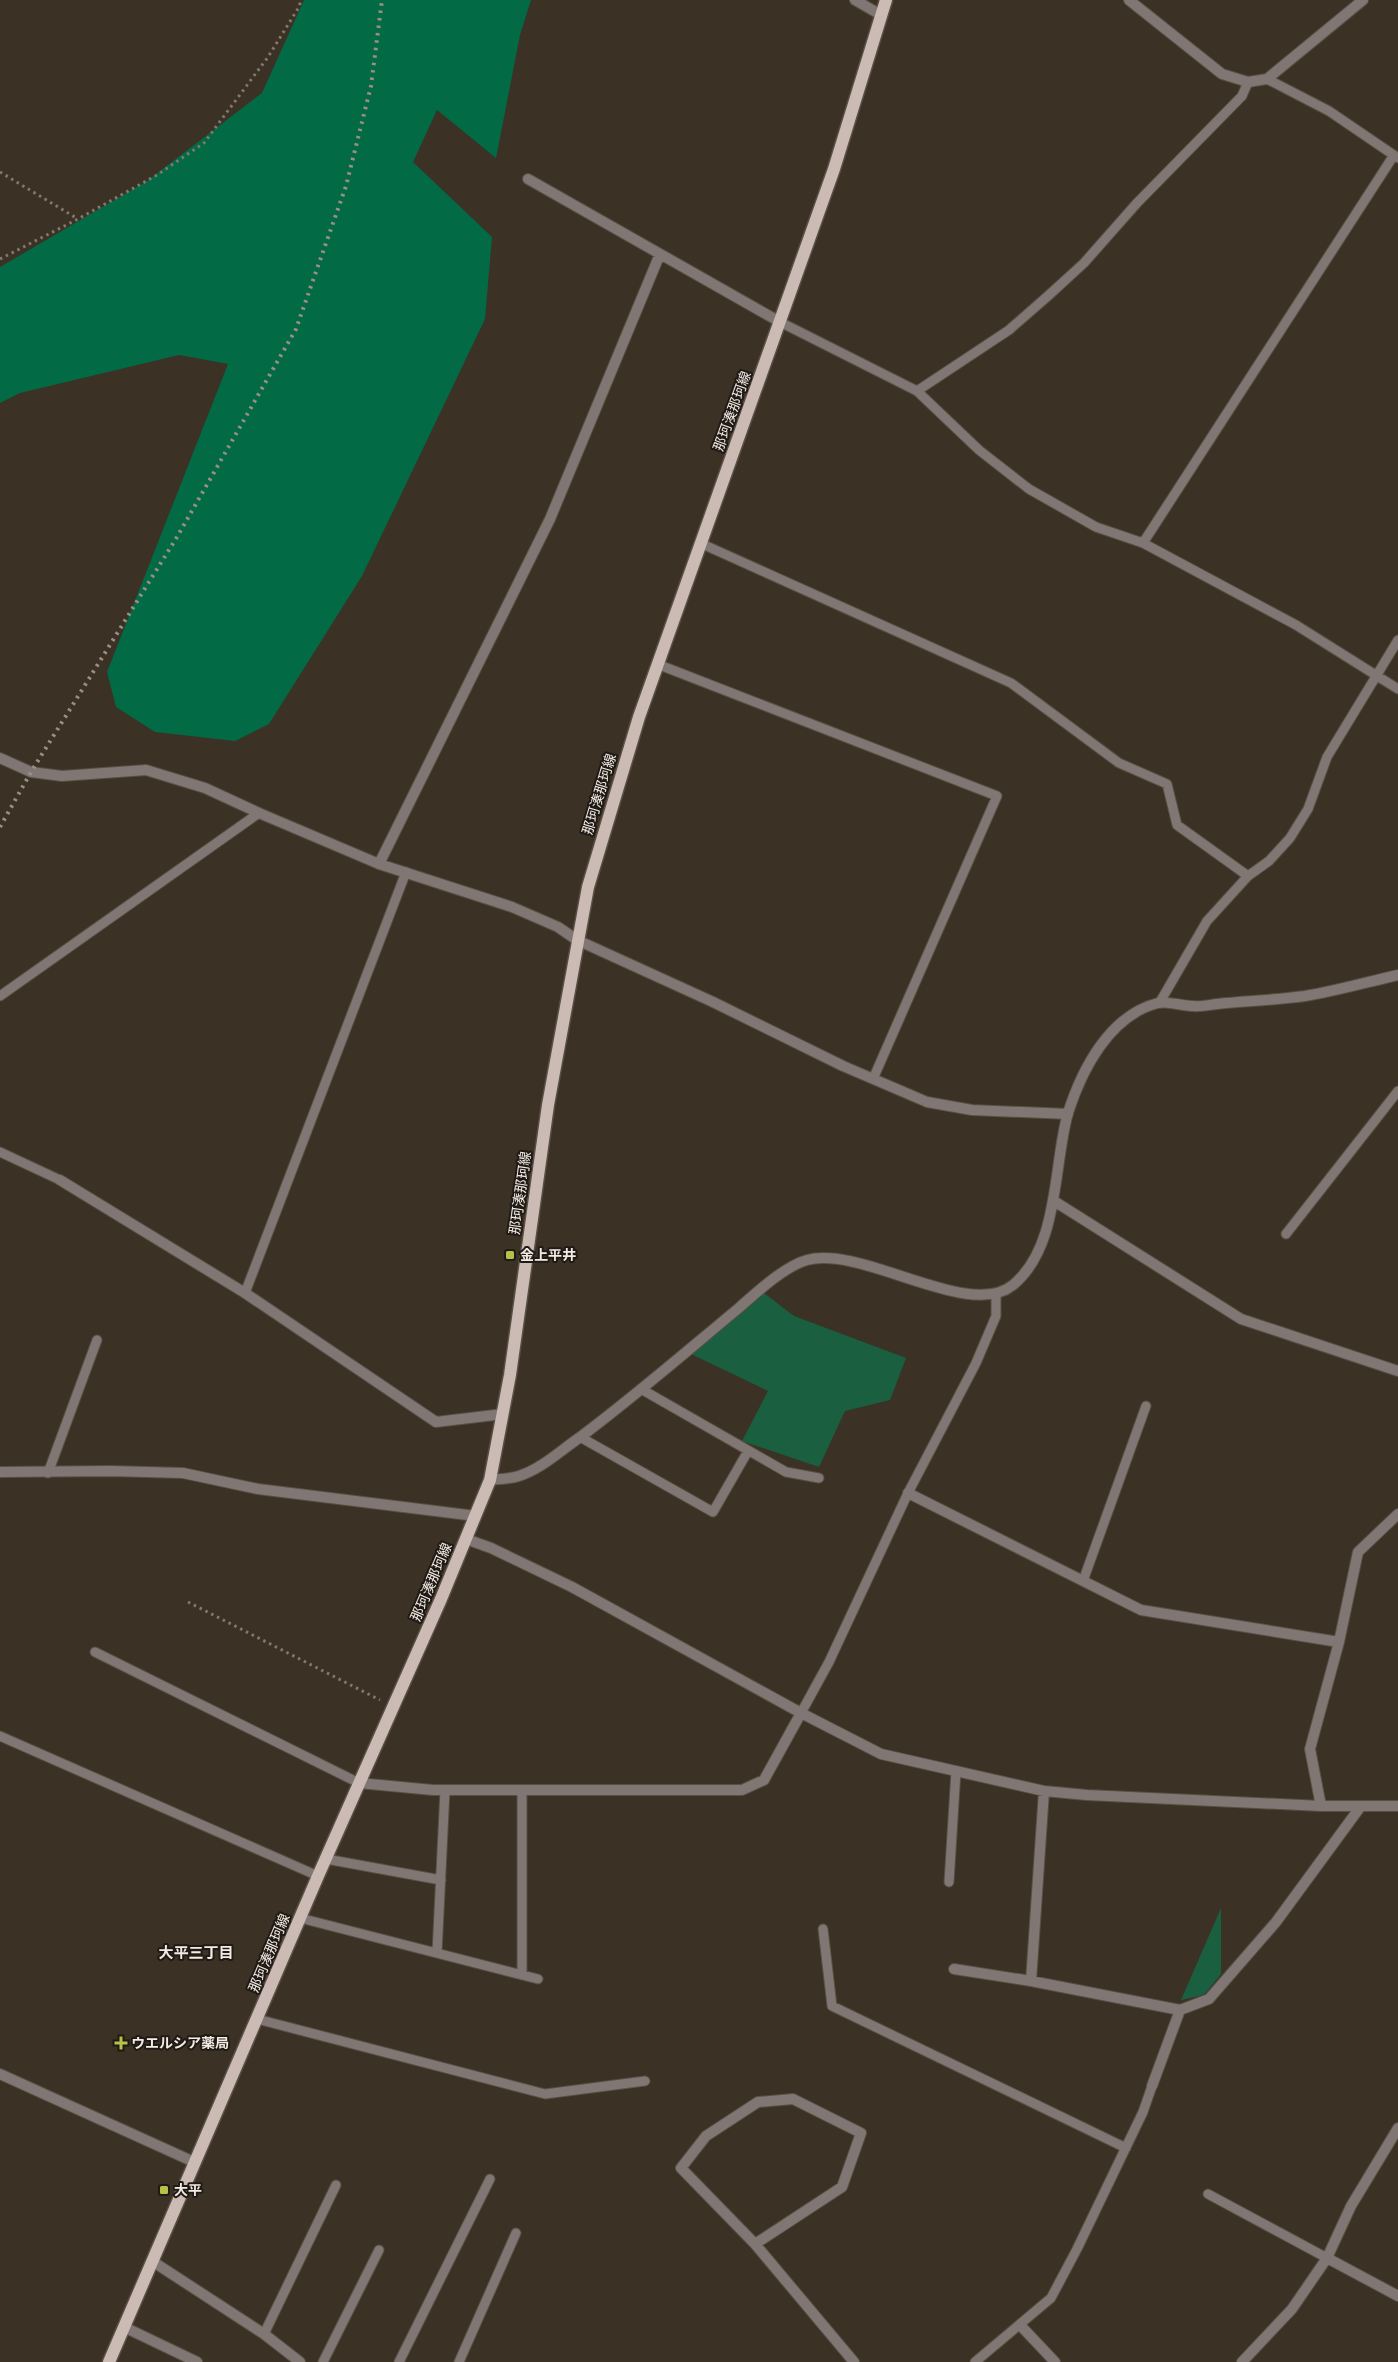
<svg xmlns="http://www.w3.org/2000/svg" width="1398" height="2362" font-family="Helvetica,'Noto Sans JP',sans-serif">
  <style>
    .green { fill: #195f40 }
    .forest { fill: #026a44 }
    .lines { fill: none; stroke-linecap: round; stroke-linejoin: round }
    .service-casing { stroke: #594f43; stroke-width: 11 }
    .minor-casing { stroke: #594f43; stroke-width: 12 }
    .primary-casing { stroke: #594f43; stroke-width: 15 }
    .path { stroke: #82786e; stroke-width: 3; stroke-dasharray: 2.5 4; stroke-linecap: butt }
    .service { stroke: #807775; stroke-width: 9 }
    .minor { stroke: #807775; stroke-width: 10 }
    .primary { stroke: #ccbab5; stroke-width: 12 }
    .rail { stroke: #998f86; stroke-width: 4; stroke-dasharray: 2.5 5; stroke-linecap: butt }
    .poi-dot { fill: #b5c24a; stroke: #1f1a15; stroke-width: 2 }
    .labels { text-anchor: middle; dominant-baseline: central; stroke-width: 4; stroke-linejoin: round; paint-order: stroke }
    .street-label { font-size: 14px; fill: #f2eae3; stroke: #1f1a15 }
    .poi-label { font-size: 14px; font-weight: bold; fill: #f2eae3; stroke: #1f1a15; text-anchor: start }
    .neighbourhood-label { font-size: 15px; font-weight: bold; fill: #f2eae3; stroke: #1f1a15 }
  </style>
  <rect width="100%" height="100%" fill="#3c3125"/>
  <!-- green -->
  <path class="green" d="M764,1293l30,23 112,42 -16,42 -45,11 -26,56 -77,-26 26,-50 -77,-37z
    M1221,1908v66l-17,21 -23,5z"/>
  <!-- forest -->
  <path class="forest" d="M304,0h227l-11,35 -24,123 -59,-48 -24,52 79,75 -7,82 -123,257 -93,148 -34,17 -80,-9 -39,-25 -9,-35 121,-308 -49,-9 -159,38 -20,10v-136l147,-86 115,-88z"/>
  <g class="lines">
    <!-- service casing -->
    <g class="service-casing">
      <path id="service" d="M1267,79l62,32 69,47
        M780,322l137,69 62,59 50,39 67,38 47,16 153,82 102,64
        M917,391l92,-61 40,-35 35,-32 53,-60 105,-107 6,-14
        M700,543l311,140 108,80 48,21 10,41 71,51
        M1143,543l251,-388
        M657,664l340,132 -124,283
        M0,996l259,-183
        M1160,1002l47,-81 41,-45 21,-15 21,-23 18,-29 19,-52 71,-117
        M0,1152l60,28
        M1286,1234l112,-143
        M245,1293l161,-421
        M641,1389l145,83 33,6
        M580,1437l133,75 35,-61
        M48,1473l49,-133
        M1083,1581l63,-175
        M95,1652l264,131
        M801,1713l28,-51 79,-169 68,-130 20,-47v-21
        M0,1736l318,140
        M522,1790v185
        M326,1859l115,21
        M949,1882l7,-111
        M300,1918l238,61
        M823,1929l9,77 294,142
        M437,1953l8,-163
        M257,2019l288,75 100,-13
        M1208,2194l119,64
        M264,2334l72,-149
        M323,2362l56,-112
        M399,2362l91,-183
        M459,2362l57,-129
        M975,2362l76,-64 26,-49 66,-137 9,-26"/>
    </g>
    <!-- minor casing -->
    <g class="minor-casing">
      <path id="minor" d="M855,0l26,15
        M1129,0l93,74 26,8 19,-3 96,-79
        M528,179l252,143
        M0,758l31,14 31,4 84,-6 59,18 54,25 120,51 133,43 46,20 19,13 136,62 130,64 84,36 45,8 96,4
        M379,864l171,-345 110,-265
        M60,1180l185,113 191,129 67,-8
        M1054,1201l187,118 157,52
        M0,1472l111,-1 72,2 75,16 218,27
        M490,1480c9,-1 20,-1 29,-4 22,-7 41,-25 60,-38 55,-41 108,-87 161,-131 17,-15 45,-41 67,-47 56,-15 162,61 206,25 47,-39 40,-120 55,-172 14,-44 42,-98 90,-110 11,-2 24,3 35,3 8,1 16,-1 24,-2 29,-3 59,-4 88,-8 31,-5 62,-14 93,-21
        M908,1493l233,117 198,32
        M466,1539l25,9 81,39 229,126 80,41 163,37 43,4 234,11h77
        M359,1783l74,7h309l22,-10 37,-67
        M1321,1806l-11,-57 29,-107 19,-90 40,-38
        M954,1969l77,12 149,29
        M1031,1981l13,-190
        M0,2074l194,88
        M1152,2086l28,-76 29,-11 67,-77 85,-116
        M755,2244l87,-57 19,-54 -68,-34 -35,3 -52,34 -25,32 74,76 99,118
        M1327,2258l71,38
        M152,2261l112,73 36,28
        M1020,2325l35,37
        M124,2327l73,35
        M1242,2362l50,-53 35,-51 24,-52 47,-78"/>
    </g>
    <!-- primary casing -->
    <g class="primary-casing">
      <path id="primary" d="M109,2362l209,-486 123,-277 49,-119 20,-105 38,-270 40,-218 51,-170 195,-548 52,-169"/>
    </g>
    <!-- path -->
    <path class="path" d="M0,172l78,47
      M0,259l78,-40 79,-44 47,-32 64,-86 31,-50 2,-7
      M188,1602l192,98"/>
    <!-- service -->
    <use href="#service" class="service"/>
    <!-- minor -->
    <use href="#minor" class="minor"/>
    <!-- primary -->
    <use href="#primary" class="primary"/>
    <!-- rail -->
    <path class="rail" d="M0,827l31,-55 146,-235 119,-208 50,-143 25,-100 11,-86"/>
  </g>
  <!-- markers -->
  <g class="poi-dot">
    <rect x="505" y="1250" width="10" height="10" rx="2.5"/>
    <path d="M118.5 2035.5h5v5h5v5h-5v5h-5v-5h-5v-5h5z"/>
    <rect x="159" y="2185" width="10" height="10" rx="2.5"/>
  </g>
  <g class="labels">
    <!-- street labels -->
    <g class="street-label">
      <text transform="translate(732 411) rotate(-70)">那珂湊那珂線</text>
      <text transform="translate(599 794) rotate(-73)">那珂湊那珂線</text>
      <text transform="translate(520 1193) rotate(-82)">那珂湊那珂線</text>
      <text transform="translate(431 1582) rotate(-67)">那珂湊那珂線</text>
      <text transform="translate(269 1953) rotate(-67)">那珂湊那珂線</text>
    </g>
    <!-- poi labels -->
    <g class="poi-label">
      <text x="520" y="1255">金上平井</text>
      <text x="131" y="2043">ウエルシア薬局</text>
      <text x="174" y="2190">大平</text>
    </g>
    <!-- neighbourhood labels -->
    <g class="neighbourhood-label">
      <text x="196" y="1952">大平三丁目</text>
    </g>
  </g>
</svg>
